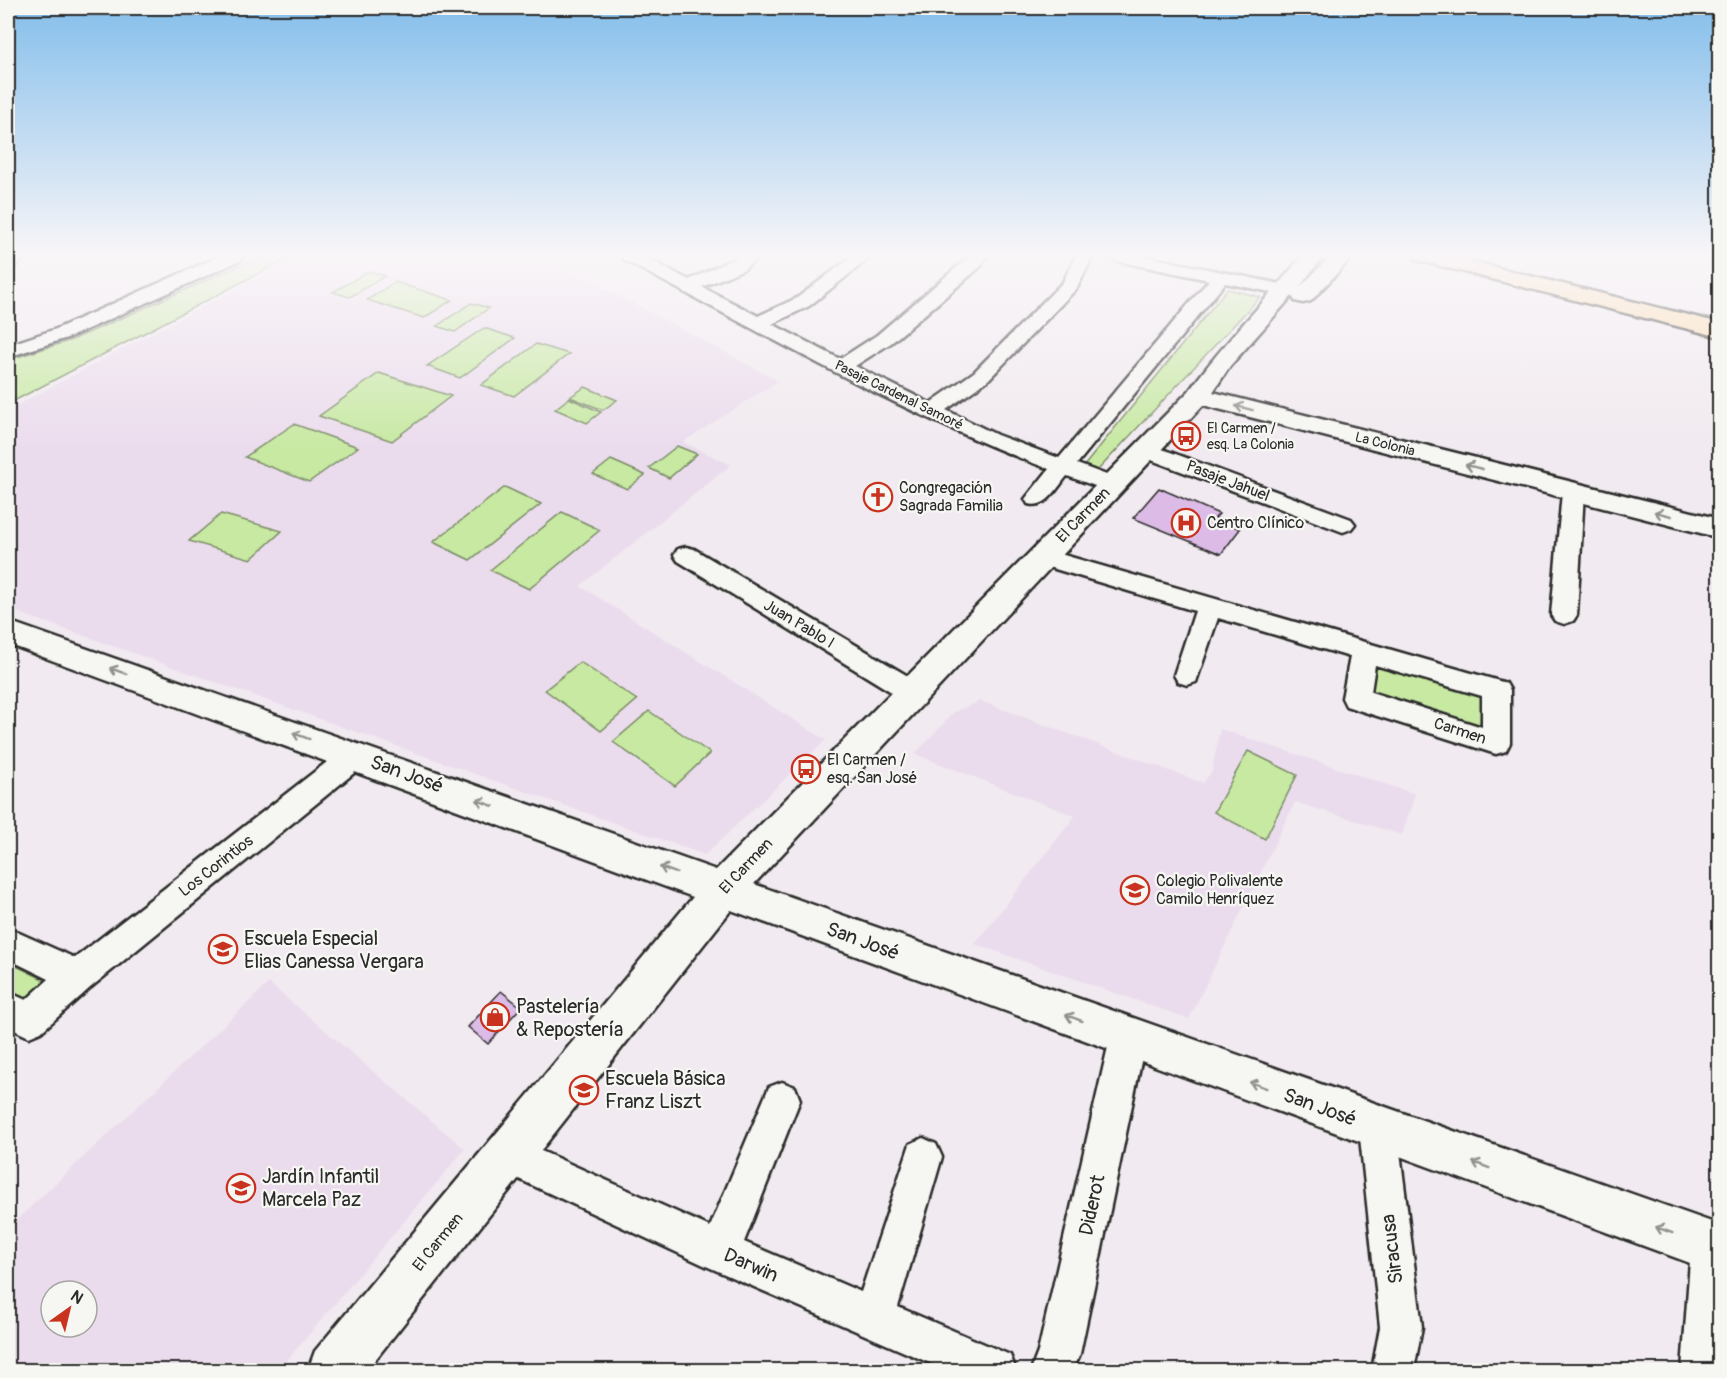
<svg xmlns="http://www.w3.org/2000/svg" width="1727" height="1378" font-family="Pangolin,sans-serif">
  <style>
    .built { fill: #ebdced; fill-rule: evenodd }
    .green { fill: #c7e9a2; stroke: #798a66; stroke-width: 1.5 }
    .building { fill: #dcbbe7; stroke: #2b2b2b; stroke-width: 1.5 }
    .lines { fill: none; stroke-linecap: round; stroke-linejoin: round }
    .street-casing { stroke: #2b2b2b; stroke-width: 5 }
    .secondary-casing { stroke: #2b2b2b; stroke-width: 5 }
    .primary-casing { stroke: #2b2b2b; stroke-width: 5 }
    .street { fill: #f6f6f2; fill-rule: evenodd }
    .secondary { fill: #f6f6f2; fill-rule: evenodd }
    .primary { fill: #fcdcac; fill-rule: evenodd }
    .oneway { stroke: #90908e }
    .labels { text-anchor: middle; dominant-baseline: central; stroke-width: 4.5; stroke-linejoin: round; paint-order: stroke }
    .far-street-label { font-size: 14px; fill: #2b2b2b; stroke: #f6f6f2 }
    .far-poi-label { font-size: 14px; fill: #2b2b2b; stroke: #f6f6f2; text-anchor: start }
    .street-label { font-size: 16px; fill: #2b2b2b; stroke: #f6f6f2 }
    .poi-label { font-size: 16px; fill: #2b2b2b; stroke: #f6f6f2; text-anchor: start }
    .near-street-label { font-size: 20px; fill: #2b2b2b; stroke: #f6f6f2 }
    .near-poi-label { font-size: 20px; fill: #2b2b2b; stroke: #f6f6f2; text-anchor: start }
  </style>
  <rect width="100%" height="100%" fill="#f1eaf0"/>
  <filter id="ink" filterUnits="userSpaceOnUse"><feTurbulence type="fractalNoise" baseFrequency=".0167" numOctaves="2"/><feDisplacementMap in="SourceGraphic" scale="12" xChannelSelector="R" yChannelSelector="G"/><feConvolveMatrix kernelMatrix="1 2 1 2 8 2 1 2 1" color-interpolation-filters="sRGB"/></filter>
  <g filter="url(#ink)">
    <!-- built -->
    <path class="built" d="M297,256h248l233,125 -95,61 48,23 -151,121 246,154 -121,115 -697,-246v-199z
      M980,701l223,82 9,-12 8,-42 195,65 -13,41 -107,-33 -106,217 -214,-75 100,-128 -160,-62 39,-42z
      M269,983l196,166 -186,221h-271v-142zM51,1291h36v36h-36z"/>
    <!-- green -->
    <path class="green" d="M261,256h31l-284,148v-44l64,-20z
      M369,271l16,5 -35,21 -17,-5z
      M395,282l57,18 -28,18 -57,-18z
      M1227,289l33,8 -162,173 -14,-4z
      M471,303l18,5 -34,24 -18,-6z
      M484,328l31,10 -55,40 -33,-12z
      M536,344l33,10 -55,42 -33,-11z
      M379,373l72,23 -59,45 -73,-25z
      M585,387l32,13 -14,10 -33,-13z
      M569,398l32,14 -14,11 -32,-14z
      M294,424l64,23 -49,35 -64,-25z
      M677,446l20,8 -28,24 -20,-10z
      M611,460l34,15 -18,14 -34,-15z
      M505,487l36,17 -71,56 -37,-18z
      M562,512l38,18 -71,59 -39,-19z
      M221,514l61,17 -31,28 -62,-18z
      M580,662l57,38 -36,31 -56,-41z
      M1375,662l107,31 -2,35 -111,-34z
      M649,711l61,42 -35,33 -62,-44z
      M1248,751l49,24 -32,64 -51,-27z
      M8,962l41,20 -25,26 -16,-8z"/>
    <!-- building -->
    <path class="building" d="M1159,488l60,26 -4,4 25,11 -19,25 -88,-36z
      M501,991l20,16 -33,37 -20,-17z"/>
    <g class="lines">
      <!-- street casing -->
      <g class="street-casing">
        <path id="street" d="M220,256h23l-2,4 -171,77 -62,20v-12l48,-16z
          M622,256h21l46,24 50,-24h20l-15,13 -42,18 56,29 39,-18 56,-42h19l-63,50 -37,18 68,35 37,-24 93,-79h17l-7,11 -89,76 -36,23 75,37 44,-31 89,-90 13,-26h17l-16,32 -89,92 -42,30 51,25 62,23 150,-178 -92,-19 -8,-5h35l161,33 6,1 3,4 -3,4 -6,1 -80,-16 -148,181 43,16 3,5 -3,5 -8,2 -45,-16c-11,13 -20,33 -39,28l-3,-5 24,-30c-148,-55 -286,-136 -425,-209z
          M1146,443l205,76 4,5 -4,5 -8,3 -8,-3 -197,-74 -3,-5 3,-5z
          M1573,485l8,2 3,5 -7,123 -4,6 -9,3 -9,-3 -4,-6 11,-123 3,-5z
          M686,547l8,2 229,136 4,7 -4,7 -10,4 -10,-4 -225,-138 -4,-6 4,-6z
          M1043,549l463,134 4,7v53l-4,8 -10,3 -150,-48 -4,-8 8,-41 -132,-39 -22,64 -9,3 -9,-3 -4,-7 21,-64 -160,-48 -4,-6 4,-6zM1375,665l107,31v31l-111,-35z
          M355,744l10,4 4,8 -4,8 -275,224 -49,44 -12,5 -21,-10v-35l18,8 23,-21 -41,-20v-31l67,30 270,-210z
          M1128,1020l12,6 6,12 -66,316 -7,16h-42l7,-18 72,-314 6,-12z
          M782,1082l13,5 5,13 -56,142 117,50 49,-148 13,-6 13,6 6,13 -44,150 112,48 6,15h-70l-240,-104 -211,-98 -6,-13 6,-13 13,-6 202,91 59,-140z
          M1378,1109l13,6 6,13 25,199 -8,43h-42l8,-43 -21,-199 6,-13z
          M1711,1227l9,3v140h-38l9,-123 6,-14z"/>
      </g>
      <!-- secondary casing -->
      <g class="secondary-casing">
        <path id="secondary" d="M8,256h18l-11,11 -7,2z
          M1302,256h21l-24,32 32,-32h22l-42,45 -8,2 -8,-2 -3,-5 -62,70 -17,26 507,127v19l-517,-133 -449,479 966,341v49l-989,-364 -364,460h-59l7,-19 378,-454 -685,-253v-23l708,249 473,-479c34,-48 76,-89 113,-135z"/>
      </g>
      <!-- primary casing -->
      <g class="primary-casing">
        <path id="primary" d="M1414,256h36l270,67v14l-303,-77z"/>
      </g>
      <!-- street -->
      <use href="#street" class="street"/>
      <!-- secondary -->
      <use href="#secondary" class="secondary"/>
      <!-- primary -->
      <use href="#primary" class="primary"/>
    </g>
    <!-- one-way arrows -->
    <defs><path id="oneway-shaft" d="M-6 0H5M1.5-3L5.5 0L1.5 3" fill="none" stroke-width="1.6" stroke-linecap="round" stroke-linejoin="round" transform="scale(1.5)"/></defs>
    <g class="oneway">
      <use href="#oneway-shaft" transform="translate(1244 408) rotate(-166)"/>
      <use href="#oneway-shaft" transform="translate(1474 467) rotate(-166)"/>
      <use href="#oneway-shaft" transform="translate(1663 514) rotate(-166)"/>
      <use href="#oneway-shaft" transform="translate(118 671) rotate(-160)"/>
      <use href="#oneway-shaft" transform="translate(301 736) rotate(-160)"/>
      <use href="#oneway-shaft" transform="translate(485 803) rotate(-160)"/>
      <use href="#oneway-shaft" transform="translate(668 870) rotate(-160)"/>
      <use href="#oneway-shaft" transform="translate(1074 1018) rotate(-160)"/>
      <use href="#oneway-shaft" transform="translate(1258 1085) rotate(-160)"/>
      <use href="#oneway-shaft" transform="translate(1481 1165) rotate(-160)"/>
      <use href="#oneway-shaft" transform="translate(1664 1230) rotate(-160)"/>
    </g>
  </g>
  <!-- sky -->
  <linearGradient id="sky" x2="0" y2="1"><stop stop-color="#84beeb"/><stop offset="0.57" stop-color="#f9f6f8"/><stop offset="1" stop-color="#f9f6f8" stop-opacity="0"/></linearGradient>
  <rect width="1727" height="449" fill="url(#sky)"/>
  <!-- icons -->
  <defs>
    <g id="bus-ring" transform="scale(1.5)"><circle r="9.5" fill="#f6f6f2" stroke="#c8321e" stroke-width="1.5"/><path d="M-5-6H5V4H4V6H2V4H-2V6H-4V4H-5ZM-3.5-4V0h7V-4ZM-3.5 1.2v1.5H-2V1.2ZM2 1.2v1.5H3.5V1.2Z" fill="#c8321e"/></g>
    <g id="church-ring" transform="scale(1.5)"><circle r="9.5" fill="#f6f6f2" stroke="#c8321e" stroke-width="1.5"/><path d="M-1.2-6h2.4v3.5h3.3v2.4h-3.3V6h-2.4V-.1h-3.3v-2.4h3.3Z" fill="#c8321e"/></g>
    <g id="hospital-ring" transform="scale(1.5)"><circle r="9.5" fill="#f6f6f2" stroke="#c8321e" stroke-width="1.5"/><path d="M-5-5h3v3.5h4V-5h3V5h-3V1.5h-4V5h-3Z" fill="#c8321e"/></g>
    <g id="school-ring" transform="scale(1.5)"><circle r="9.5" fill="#f6f6f2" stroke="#c8321e" stroke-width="1.5"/><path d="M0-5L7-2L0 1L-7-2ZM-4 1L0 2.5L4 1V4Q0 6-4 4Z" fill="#c8321e"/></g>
    <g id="shop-ring" transform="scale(1.5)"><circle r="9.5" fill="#f6f6f2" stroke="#c8321e" stroke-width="1.5"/><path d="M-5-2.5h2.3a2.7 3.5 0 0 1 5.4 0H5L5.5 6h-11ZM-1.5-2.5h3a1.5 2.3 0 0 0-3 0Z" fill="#c8321e"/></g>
  </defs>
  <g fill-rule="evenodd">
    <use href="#bus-ring" x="1186" y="436"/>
    <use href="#church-ring" x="878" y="497"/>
    <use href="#hospital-ring" x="1186" y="523"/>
    <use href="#bus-ring" x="806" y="769"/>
    <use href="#school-ring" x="1135" y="890"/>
    <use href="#school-ring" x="223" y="949"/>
    <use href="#shop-ring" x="495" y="1017"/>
    <use href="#school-ring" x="584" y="1090"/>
    <use href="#school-ring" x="241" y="1188"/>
  </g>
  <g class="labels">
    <!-- far-street labels -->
    <g class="far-street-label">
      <text transform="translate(899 395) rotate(26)">Pasaje Cardenal Samoré</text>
      <text transform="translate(1385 444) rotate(14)">La Colonia</text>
    </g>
    <!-- far-poi labels -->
    <g class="far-poi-label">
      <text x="1207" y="428">El Carmen /<tspan x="1207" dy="16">esq. La Colonia</tspan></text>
    </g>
    <!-- street labels -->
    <g class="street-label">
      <text transform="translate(1228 481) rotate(21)">Pasaje Jahuel</text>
      <text transform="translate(1083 515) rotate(-46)">El Carmen</text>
      <text transform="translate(799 624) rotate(31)">Juan Pablo I</text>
      <text transform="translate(1460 731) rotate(18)">Carmen</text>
      <text transform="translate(216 866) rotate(-38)">Los Corintios</text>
      <text transform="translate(746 866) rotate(-47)">El Carmen</text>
      <text transform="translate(438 1242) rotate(-51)">El Carmen</text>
    </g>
    <!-- poi labels -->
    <g class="poi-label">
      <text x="899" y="488">Congregación<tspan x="899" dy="18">Sagrada Familia</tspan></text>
      <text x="1207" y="523">Centro Clínico</text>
      <text x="827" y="760">El Carmen /<tspan x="827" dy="18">esq. San José</tspan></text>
      <text x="1156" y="881">Colegio Polivalente<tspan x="1156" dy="18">Camilo Henríquez</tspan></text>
    </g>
    <!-- near-street labels -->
    <g class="near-street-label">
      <text transform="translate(407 774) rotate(20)">San José</text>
      <text transform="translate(863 941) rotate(20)">San José</text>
      <text transform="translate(1320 1107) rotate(20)">San José</text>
      <text transform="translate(1092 1205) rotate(-78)">Diderot</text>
      <text transform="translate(1392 1249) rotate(-97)">Siracusa</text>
      <text transform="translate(751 1265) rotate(23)">Darwin</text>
    </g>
    <!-- near-poi labels -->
    <g class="near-poi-label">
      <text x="244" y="938">Escuela Especial<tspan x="244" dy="23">Elias Canessa Vergara</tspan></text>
      <text x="516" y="1006">Pastelería<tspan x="516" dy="23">&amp; Repostería</tspan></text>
      <text x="605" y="1078">Escuela Básica<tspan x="605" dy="23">Franz Liszt</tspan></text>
      <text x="262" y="1176">Jardín Infantil<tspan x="262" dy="23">Marcela Paz</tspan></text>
    </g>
  </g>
  <!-- margin -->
  <rect width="1727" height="1378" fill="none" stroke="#f6f6f2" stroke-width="30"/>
  <rect x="15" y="15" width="1697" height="1348" fill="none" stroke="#2b2b2b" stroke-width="2" filter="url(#ink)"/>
  <!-- north arrow -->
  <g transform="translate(69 1309) rotate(34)"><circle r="28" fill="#f6f6f2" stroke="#a5a5a2" stroke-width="1.5"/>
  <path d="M0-4.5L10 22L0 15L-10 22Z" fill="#c8321e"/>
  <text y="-9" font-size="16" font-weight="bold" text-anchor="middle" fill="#2b2b2b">N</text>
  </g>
</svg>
